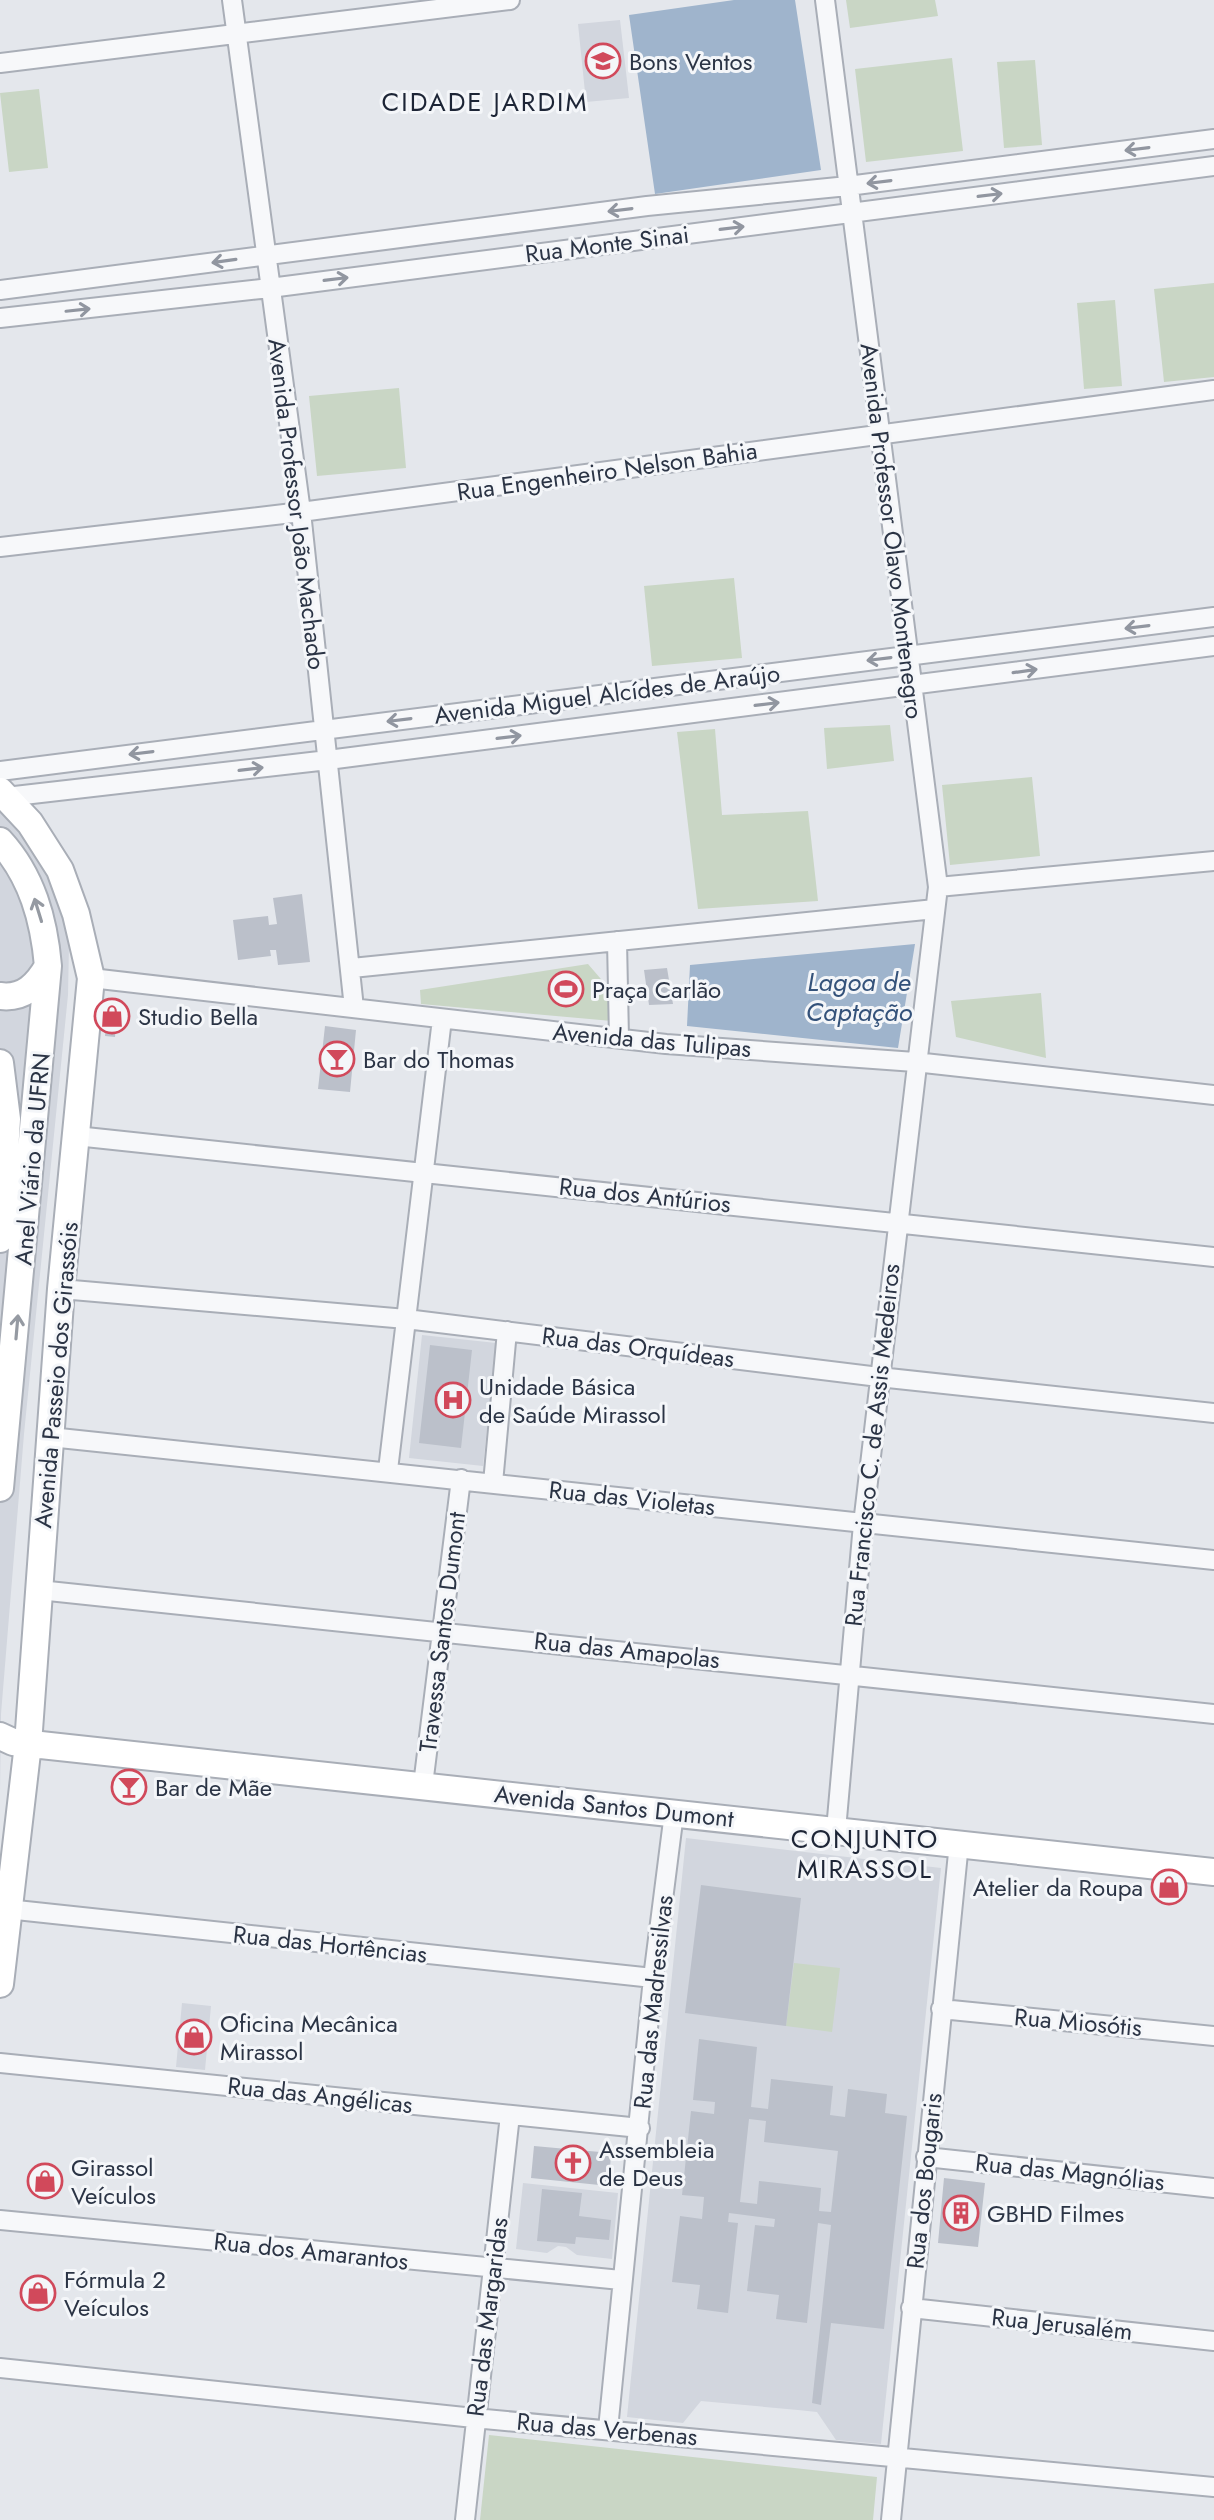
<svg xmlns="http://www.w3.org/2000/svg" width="1214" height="2520" font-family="Jost,sans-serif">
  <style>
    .built { fill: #d2d6de }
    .green { fill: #c9d6c5 }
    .water { fill: #9fb4cc }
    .building { fill: #bbc0ca; fill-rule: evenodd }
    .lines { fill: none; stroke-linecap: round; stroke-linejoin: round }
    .street-casing { stroke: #a9aeb7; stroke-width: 22 }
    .secondary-casing { stroke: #a9aeb7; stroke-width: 30 }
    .street { stroke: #f7f8fa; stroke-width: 18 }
    .secondary { stroke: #fff; stroke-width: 26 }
    .oneway { stroke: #9196a0 }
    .oneway2 { stroke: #959aa2 }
    .labels { text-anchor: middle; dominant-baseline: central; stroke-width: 6; stroke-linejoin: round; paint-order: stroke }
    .poi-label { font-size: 24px; fill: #2b3445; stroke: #f4f6f9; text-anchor: start }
    .street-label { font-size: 24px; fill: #2b3445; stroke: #f4f6f9 }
    .neighbourhood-label { font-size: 26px; letter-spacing: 2px; fill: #1d2536; stroke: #f4f6f9 }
    .water-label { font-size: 26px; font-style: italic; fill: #34527a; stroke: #f4f6f9 }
  </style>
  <rect width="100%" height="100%" fill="#e4e7ec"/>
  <!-- built -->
  <path class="built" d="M620,20l9,78 -43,4 -8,-78z
    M0,802l45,56 18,44 6,43 -1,50 -44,439 -23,280 -1,77z
    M422,1335l74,8 -13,123 -74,-8z
    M686,1838l255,30 -60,576 -45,-4 -19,-28 -19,-2 -97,-9 -18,22 -56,-6z
    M182,2003l29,3 -6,64 -29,-3z
    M523,2183l95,10 -6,66 -35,-4 -11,-8 -8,-1 -11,7 -31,-4z"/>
  <!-- green -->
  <path class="green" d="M846,0h89l3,16 -88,12z
    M952,58l11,93 -97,11 -11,-93z
    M1035,60l7,85 -38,3 -7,-86z
    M39,89l9,79 -39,4 -9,-79z
    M1214,283v94l-50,5 -10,-93z
    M1115,300l7,86 -38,3 -7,-86z
    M399,388l7,80 -89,8 -8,-80z
    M734,578l8,80 -90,8 -8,-80z
    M890,725l4,36 -67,8 -3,-41z
    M715,729l7,86 86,-4 10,90 -120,8 -21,-177z
    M1032,777l8,79 -90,9 -8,-80z
    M588,964l25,29 -1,28 -191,-17 -1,-14z
    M1041,993l5,65 -90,-21 -5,-36z
    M794,1963l46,5 -8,64 -46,-6z
    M489,2435l388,42 -4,43h-393z"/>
  <!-- water -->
  <path class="water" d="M734,0h61l26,170 -166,24 -26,-179z
    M915,944l-17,104 -211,-22 3,-61z"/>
  <!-- building -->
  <path class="building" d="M302,894l8,68 -32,3 -2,-15h-6l1,6 -33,4 -5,-40 35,-4 1,9 8,-1 -4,-26z
    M667,968l6,36 -24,1 -5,-35z
    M108,1003l10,1 -3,33 -10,-1z
    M325,1026l31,4 -6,62 -32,-3z
    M430,1345l42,5 -11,98 -42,-5z
    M701,1885l100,13 -15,128 -101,-13z
    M699,2039l58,8 -6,60 17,2 3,-30 62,7 -3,29 15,2 3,-28 39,5 -2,19 22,3 -23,213 -53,-6 -10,82 -9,-2 19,-178 -13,-2 -11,100 -31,-4 3,-24 -32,-4 8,-66 19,2 1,-8 -46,-6 -1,9 10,1 -10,90 -31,-4 3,-24 -28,-3 8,-66 22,3 2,-22 -22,-2 9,-84 23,3 1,-12 -22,-2zM749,2119l17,2 -2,21 74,9 -7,61 -12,-1 2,-23 -62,-7 -2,23 -17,-2z
    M534,2146l77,7 -2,33 -78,-8z
    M944,2178l41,5 -7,64 -40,-4z
    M542,2189l40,4 -3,23 32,4 -2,20 -33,-3 -1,7 -38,-3z"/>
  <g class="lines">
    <!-- street casing -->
    <g class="street-casing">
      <path id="street" d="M232,0l69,512 53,496
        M825,0l113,887 -75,637 -27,306
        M0,63l510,-63
        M0,290l647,-84 201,-20 366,-47
        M0,318l270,-30 944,-122
        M0,547l301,-35 913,-122
        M0,771l1214,-154
        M6,797l322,-37 886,-114
        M938,887l276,-26
        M617,941l2,97
        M352,968l583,-59
        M91,978l575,66 249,18 299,33
        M76,1136l1138,121
        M61,1289l345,30 473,58 335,36
        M50,1437l1164,123
        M388,1470l54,-451
        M493,1483l14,-152
        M39,1590l1175,124
        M423,1785l38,-306
        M7,1909l646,69
        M941,2009l273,27
        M0,2063l640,65
        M926,2157l288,31
        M0,2220l621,60
        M911,2308l303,33
        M0,2368l474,50 740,69
        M608,2429l45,-451 21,-165
        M465,2520l45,-405
        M891,2520l68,-677"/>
    </g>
    <!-- secondary casing -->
    <g class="secondary-casing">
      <path id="secondary" d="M0,791l30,32 30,47 16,44 15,64 -30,311 -33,455 -28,240
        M0,841c32,35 44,79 48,125l-48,522
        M0,996c24,3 37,-11 48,-30
        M0,1063l7,56 -7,120
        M0,1736l13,6 1201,130"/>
    </g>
    <!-- street -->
    <use href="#street" class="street"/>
    <!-- secondary -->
    <use href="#secondary" class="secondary"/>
  </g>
  <!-- one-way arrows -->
  <defs><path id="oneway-shaft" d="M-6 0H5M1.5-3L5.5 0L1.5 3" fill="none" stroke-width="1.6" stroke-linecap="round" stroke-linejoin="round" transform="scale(2)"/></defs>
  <g class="oneway">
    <use href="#oneway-shaft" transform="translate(1137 149) rotate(173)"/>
    <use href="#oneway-shaft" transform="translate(879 182) rotate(173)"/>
    <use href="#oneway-shaft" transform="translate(990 195) rotate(-7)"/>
    <use href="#oneway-shaft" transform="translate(620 210) rotate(173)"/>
    <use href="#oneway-shaft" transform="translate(732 228) rotate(-7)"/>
    <use href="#oneway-shaft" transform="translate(224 261) rotate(172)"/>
    <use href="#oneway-shaft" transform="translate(336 279) rotate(-7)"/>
    <use href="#oneway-shaft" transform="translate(78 310) rotate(-6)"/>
    <use href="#oneway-shaft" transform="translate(1137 627) rotate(173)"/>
    <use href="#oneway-shaft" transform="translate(879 659) rotate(173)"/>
    <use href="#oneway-shaft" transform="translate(1025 671) rotate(-8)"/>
    <use href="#oneway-shaft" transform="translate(767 704) rotate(-7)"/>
    <use href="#oneway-shaft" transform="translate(399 720) rotate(173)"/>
    <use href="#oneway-shaft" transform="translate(509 737) rotate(-7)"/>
    <use href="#oneway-shaft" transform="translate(141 753) rotate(173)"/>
    <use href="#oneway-shaft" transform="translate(251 769) rotate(-7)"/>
  </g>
  <g class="oneway2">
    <use href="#oneway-shaft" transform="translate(38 910) rotate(-107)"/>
    <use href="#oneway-shaft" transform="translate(17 1327) rotate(-85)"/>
  </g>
  <!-- icons -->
  <defs>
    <g id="school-ring" transform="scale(1.8)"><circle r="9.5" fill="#f4f6f9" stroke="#d1495b" stroke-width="1.5"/><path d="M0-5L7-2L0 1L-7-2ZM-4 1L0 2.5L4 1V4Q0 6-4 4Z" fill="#d1495b"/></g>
    <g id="stadium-ring" transform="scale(1.8)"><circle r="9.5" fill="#f4f6f9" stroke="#d1495b" stroke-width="1.5"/><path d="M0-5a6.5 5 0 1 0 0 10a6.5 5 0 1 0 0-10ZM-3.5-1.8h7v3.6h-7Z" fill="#d1495b"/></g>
    <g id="shop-ring" transform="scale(1.8)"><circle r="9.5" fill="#f4f6f9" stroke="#d1495b" stroke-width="1.5"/><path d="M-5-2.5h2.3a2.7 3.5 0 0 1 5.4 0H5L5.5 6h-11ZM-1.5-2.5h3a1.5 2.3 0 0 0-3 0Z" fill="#d1495b"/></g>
    <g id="bar-ring" transform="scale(1.8)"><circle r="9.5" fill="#f4f6f9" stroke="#d1495b" stroke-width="1.5"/><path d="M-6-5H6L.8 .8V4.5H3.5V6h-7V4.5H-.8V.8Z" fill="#d1495b"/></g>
    <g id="hospital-ring" transform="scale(1.8)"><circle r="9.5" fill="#f4f6f9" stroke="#d1495b" stroke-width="1.5"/><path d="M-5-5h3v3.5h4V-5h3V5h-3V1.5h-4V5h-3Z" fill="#d1495b"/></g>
    <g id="church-ring" transform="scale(1.8)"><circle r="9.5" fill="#f4f6f9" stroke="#d1495b" stroke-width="1.5"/><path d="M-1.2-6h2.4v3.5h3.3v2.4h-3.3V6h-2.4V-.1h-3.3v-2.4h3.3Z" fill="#d1495b"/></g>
    <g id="building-ring" transform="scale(1.8)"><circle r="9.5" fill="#f4f6f9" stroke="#d1495b" stroke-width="1.5"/><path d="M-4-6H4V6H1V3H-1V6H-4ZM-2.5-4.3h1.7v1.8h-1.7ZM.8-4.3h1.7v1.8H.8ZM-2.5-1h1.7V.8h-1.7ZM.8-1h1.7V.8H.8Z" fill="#d1495b"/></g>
  </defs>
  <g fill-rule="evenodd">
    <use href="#school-ring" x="603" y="61"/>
    <use href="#stadium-ring" x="566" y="989"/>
    <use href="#shop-ring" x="112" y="1016"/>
    <use href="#bar-ring" x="337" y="1059"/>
    <use href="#hospital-ring" x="453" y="1400"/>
    <use href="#bar-ring" x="129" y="1787"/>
    <use href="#shop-ring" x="1169" y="1887"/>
    <use href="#shop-ring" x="194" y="2037"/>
    <use href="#church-ring" x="573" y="2163"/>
    <use href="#shop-ring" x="45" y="2181"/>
    <use href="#building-ring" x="961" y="2213"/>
    <use href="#shop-ring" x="38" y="2293"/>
  </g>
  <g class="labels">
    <!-- poi labels -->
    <g class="poi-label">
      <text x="629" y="61">Bons Ventos</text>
      <text x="592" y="989">Praça Carlão</text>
      <text x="138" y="1016">Studio Bella</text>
      <text x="363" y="1059">Bar do Thomas</text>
      <text x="479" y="1386">Unidade Básica<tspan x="479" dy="28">de Saúde Mirassol</tspan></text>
      <text x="155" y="1787">Bar de Mãe</text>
      <text x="1143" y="1887" text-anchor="end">Atelier da Roupa</text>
      <text x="220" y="2023">Oficina Mecânica<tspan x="220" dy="28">Mirassol</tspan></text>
      <text x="599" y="2149">Assembleia<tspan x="599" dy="28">de Deus</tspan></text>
      <text x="71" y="2167">Girassol<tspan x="71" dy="28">Veículos</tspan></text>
      <text x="987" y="2213">GBHD Filmes</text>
      <text x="64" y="2279">Fórmula 2<tspan x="64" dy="28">Veículos</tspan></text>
    </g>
    <!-- street labels -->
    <g class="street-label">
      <text transform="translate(607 244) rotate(-7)">Rua Monte Sinai</text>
      <text transform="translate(607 471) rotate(-8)">Rua Engenheiro Nelson Bahia</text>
      <text transform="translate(297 504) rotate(83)">Avenida Professor João Machado</text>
      <text transform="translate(892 531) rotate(83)">Avenida Professor Olavo Montenegro</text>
      <text transform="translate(607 694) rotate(-7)">Avenida Miguel Alcídes de Araújo</text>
      <text transform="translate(652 1040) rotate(5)">Avenida das Tulipas</text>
      <text transform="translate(32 1159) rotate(-85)">Anel Viário da UFRN</text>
      <text transform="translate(645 1195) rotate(6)">Rua dos Antúrios</text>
      <text transform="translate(638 1347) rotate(7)">Rua das Orquídeas</text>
      <text transform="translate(56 1375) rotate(-85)">Avenida Passeio dos Girassóis</text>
      <text transform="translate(872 1445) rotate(-84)">Rua Francisco C. de Assis Medeiros</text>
      <text transform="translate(632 1498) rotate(6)">Rua das Violetas</text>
      <text transform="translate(442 1632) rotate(-83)">Travessa Santos Dumont</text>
      <text transform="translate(627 1650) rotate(6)">Rua das Amapolas</text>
      <text transform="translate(614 1806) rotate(6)">Avenida Santos Dumont</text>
      <text transform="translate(330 1944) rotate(6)">Rua das Hortências</text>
      <text transform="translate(653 2002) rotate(-84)">Rua das Madressilvas</text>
      <text transform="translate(1078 2022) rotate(5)">Rua Miosótis</text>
      <text transform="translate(320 2095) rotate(6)">Rua das Angélicas</text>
      <text transform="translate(1070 2172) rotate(6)">Rua das Magnólias</text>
      <text transform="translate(924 2181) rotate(-84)">Rua dos Bougaris</text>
      <text transform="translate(311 2251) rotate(6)">Rua dos Amarantos</text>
      <text transform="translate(487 2317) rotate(-83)">Rua das Margaridas</text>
      <text transform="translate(1062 2324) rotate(6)">Rua Jerusalém</text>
      <text transform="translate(607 2429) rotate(5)">Rua das Verbenas</text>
    </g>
    <!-- neighbourhood labels -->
    <g class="neighbourhood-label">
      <text x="485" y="102">CIDADE JARDIM</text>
      <text x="865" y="1839">CONJUNTO<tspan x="865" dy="30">MIRASSOL</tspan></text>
    </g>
    <!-- water labels -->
    <g class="water-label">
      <text x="859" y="982">Lagoa de<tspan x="859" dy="30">Captação</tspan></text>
    </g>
  </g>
</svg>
